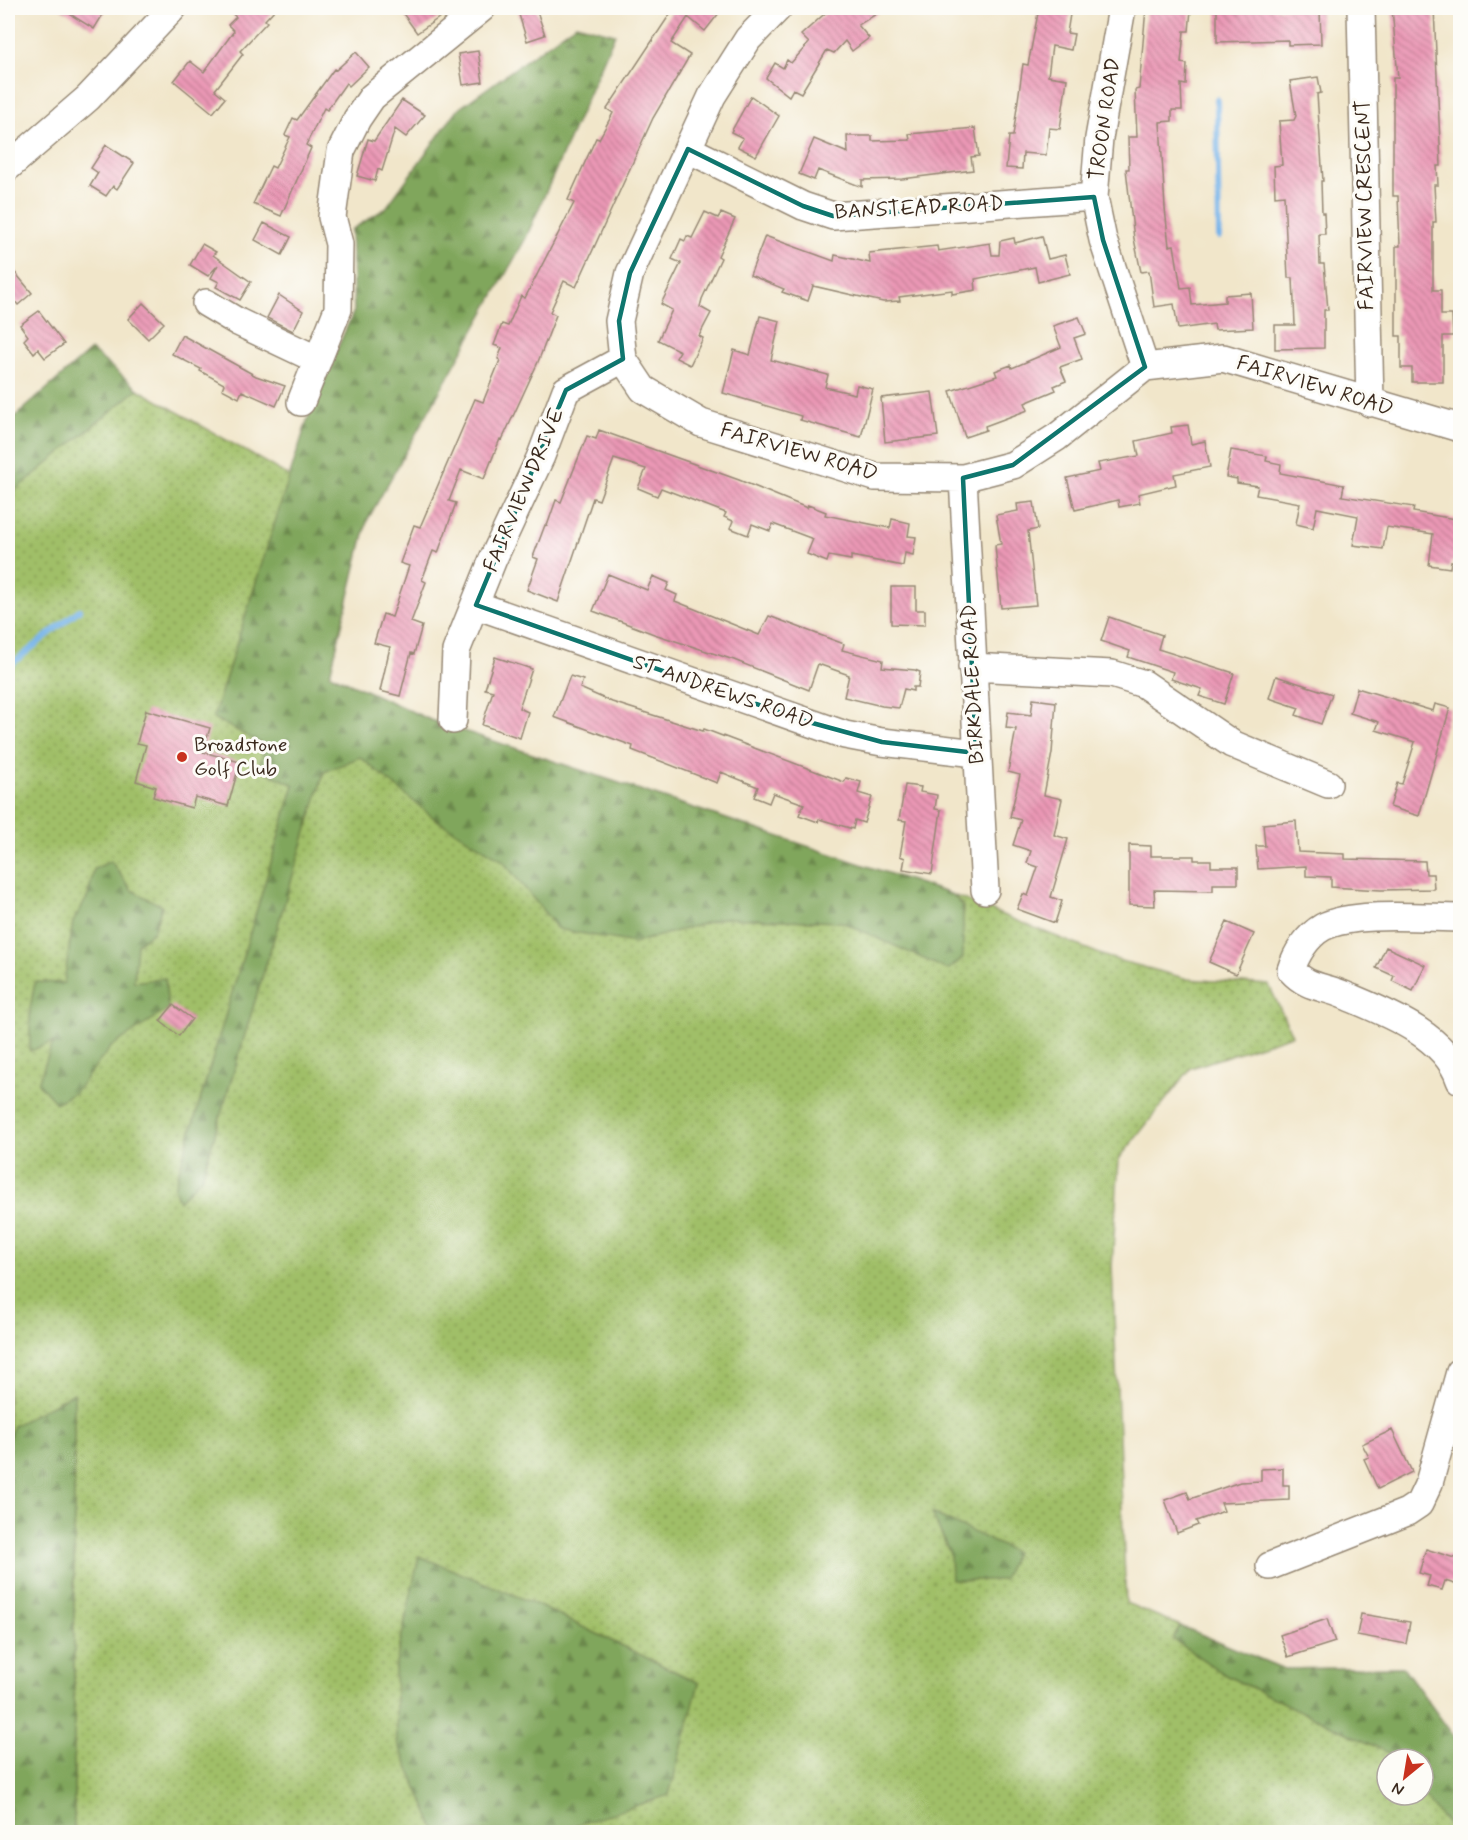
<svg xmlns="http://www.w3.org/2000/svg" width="1468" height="1840" font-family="Mynerve,sans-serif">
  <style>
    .grass { fill: url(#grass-dots); stroke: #6e7442; stroke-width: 1.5; fill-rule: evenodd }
    .forest { fill: url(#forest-firs); stroke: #5e683d; stroke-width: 1.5 }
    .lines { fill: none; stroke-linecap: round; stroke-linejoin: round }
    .stream { stroke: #76b4e9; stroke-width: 6 }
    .building { fill: url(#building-back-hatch) }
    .minor-casing { stroke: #968874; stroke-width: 30 }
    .minor { stroke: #fff; stroke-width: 27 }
    .marked { fill: none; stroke: #0f766e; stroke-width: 4.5; stroke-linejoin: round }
    .poi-dot { fill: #c8321e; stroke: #fdfcf7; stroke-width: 2 }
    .labels { text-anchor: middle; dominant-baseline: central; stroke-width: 6; stroke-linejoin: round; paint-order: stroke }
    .street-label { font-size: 21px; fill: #3b2a1e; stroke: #fdfcf7 }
    .poi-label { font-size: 21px; fill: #3b2a1e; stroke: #fdfcf7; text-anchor: start }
  </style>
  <defs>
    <pattern id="grass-dots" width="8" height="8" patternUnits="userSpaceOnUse" patternTransform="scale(1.5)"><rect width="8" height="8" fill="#a0bf67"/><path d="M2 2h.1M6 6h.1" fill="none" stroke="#849b54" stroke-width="1.8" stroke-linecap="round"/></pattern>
    <pattern id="forest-firs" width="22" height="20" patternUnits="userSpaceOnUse" patternTransform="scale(1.5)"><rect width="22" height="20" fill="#80a65c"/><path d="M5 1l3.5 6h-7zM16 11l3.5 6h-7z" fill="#6a874b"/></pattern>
    <pattern id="building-back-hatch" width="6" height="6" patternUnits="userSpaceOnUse" patternTransform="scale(1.5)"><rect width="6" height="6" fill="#eb98b6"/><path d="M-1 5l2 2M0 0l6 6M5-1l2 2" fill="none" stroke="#c07c93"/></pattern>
  </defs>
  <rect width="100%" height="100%" fill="#fdfcf7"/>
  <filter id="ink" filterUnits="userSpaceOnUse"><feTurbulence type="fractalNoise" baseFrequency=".0167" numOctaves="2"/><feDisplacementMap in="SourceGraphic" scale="12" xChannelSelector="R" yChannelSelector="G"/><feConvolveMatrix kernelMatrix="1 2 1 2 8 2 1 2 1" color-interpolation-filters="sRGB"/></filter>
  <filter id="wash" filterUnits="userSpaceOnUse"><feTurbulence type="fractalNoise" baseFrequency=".008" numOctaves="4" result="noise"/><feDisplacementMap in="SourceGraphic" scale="24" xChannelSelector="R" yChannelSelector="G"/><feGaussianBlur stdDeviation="1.35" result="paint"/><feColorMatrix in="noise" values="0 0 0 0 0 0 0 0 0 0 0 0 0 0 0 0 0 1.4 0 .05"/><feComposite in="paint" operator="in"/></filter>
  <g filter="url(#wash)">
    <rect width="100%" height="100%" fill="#f1e6ca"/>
    <!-- grass -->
    <path class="grass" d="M117,377l250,144 -37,153 98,45 525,176 154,62 81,22 81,6 23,50 -101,33 -72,91 -7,108 14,336 158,66 119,-2 57,78v87h-1452v-1358zM1387,1759h36v36h-36z"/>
    <!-- forest -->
    <path class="forest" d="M576,24l39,10 -89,204 -159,283 -37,153 98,45 525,176 10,11v52l-15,12 -106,-48 -119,-4 -89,25 -76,-14 -56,-69 -67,-41 -75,-62 -36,15 -122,405 -23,24 -5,-13 120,-403 -36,-17 8,-22 -53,-28 99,-313 42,-94 -3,-81 35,-22 71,-98z
      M91,350l47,39 -130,107v-73z
      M111,861l20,29 31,16 -9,26 -16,12 -3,38 31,-4 3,31 -57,38 -36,45 -19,11 -18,-20 15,-41 -23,9v-42l5,-27 29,1 9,-61 15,-26 6,-27z
      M74,1393v439h-66v-391l5,-15z
      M932,1513l83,39 -12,28h-52l-1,-26z
      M419,1556l114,47 166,80 -30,112 -114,37h-119l-39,-91 -2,-73z
      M1180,1626l104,43 119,-2 57,78v87h-7l-30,-37v-36h-28l-6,-6 -162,-77 -54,-37z"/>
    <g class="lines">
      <!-- stream -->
      <path class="stream" d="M1217,99l2,138
        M8,667l71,-57"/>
    </g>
    <g id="blocks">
      <!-- building -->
      <path class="building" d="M60,8h47l-13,21z
        M226,8h50l-11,12 2,2 -27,29 3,3 -28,36 10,8 -12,15 -39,-32 16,-20 14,11 30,-41 -6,-6 8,-8z
        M399,8h54l-36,25z
        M517,8h19l9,27 -18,6z
        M674,8h49l-18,23 -17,-14 -17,26 19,12 -37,63 -77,169 -12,-6 -14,31 6,3 -18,47 -36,78 -2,-1 -16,40 -23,-9 -12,31 7,2 -18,50 -5,-2 -11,29 4,2 -15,40 11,4 -8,28 -3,-1 -11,43 -20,-5 10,-44 -16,-4 9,-29 9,3 17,-51 -9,-3 14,-38 6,2 55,-128 8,3 17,-42 -2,-1 4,-11 -8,-3 8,-21 6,2 13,-30 4,2 49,-95 -6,-3 28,-62 3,1 14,-26 -6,-4z
        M831,8h55l-28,17 11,13 -17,13 -7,-10 -11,12 -7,-3 -26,43 -8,-4 -4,7 -23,-18 9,-15 8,5 4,-8 4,3 18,-20 -8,-8z
        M1039,8h32l-4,25 7,1 -3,16 -19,-4 -4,30 19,3 -7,50 -11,-1 -3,27 -23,-2 -1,16 -16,-1 3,-32h4l10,-72 5,1z
        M1146,8l45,2 -2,21h-5l-3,32 6,1 -1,21 -5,-1 1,26h-10v11l-12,1 5,86 4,38 5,-1 7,43 9,-1 2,18 33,-3v-7l26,-2 2,35 -38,2 -1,-6 -36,5 -4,-25 -20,3 -5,-36 -8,1 -7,-33 -8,-70h3l-1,-32h9l-2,-47 4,-1z
        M1217,8h103l1,36 -33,1v-5l-71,2z
        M1392,8h42l7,158h-4l1,19h-4l2,37h-3v68h8v25h11l1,21h-10v46h-31v-14h-11v-32h-5v-90h4l-2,-50h-5v-118h5z
        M478,51l5,31 -20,3 -5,-31z
        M356,52l13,15 -20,19 -3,-3 -19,27 -3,-2 -18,37 5,3 -30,68 -28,-12 18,-38 4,2 15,-31 -5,-2 8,-17 4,2 37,-51 2,1z
        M1318,77l3,16 -4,1 6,87h-2l1,32h2l1,21h-6l1,30h4l4,46h-4v38l-49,1v-24h20l-2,-47h-5l-4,-83 -9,1 -1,-30 8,-1 -3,-44 15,-1 2,-4 -6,-35z
        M751,96l28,20 -23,40 -18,-9 5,-9 -12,-6z
        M402,100l23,15 -19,22 -11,-8 -13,42 -4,-2 -3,12 -18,-5 11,-37 6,2z
        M975,128l4,28 -8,1 2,13 -71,9 -40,1v7l-44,-17 -4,10 -15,-6 15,-35 34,14 -1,-17h25v5l38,-1 -1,-6z
        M106,145l28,18 -17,26 -4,-3 -7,10 -16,-10 8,-13 -7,-5z
        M705,212l13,6 3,-5 14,6 -17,37 3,2 -19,41 -2,8 11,6 -12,23 4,2 -13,27 -14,-7 4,-7 -22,-11 14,-30 -11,-6 20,-41 -9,-4 9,-20 4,2 2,-5 5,2z
        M264,223l27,14 -9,18 -27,-15z
        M765,236l69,25 1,-6 35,8 -1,-10 68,-7 1,5 52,-8 2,12h7l1,-14 14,-3 1,5 27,-7 6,23 17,-4 5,19 -32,8 -3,-15 -60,12 1,11 -24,4v-4l-53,7 1,4 -17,1 -70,-16 -5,15 -26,-9 2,-3 -34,-14z
        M202,244l14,8 -3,3 38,27 -11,18 -24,-13 3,-5 -8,-4 7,-13 -10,11 -18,-11z
        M8,264l24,29 -14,12 -10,-12z
        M279,295l24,16 -10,20 -26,-13z
        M143,303l21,20 -16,16 -20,-20z
        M39,311l25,33 -19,14 -7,-9 -4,4 -10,-13 4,-4 -8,-11z
        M760,316l20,5 -9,39 57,15 -3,12 30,7 2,-9 16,4 -12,48 -61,-17 1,-4 -78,-23 11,-43 16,5z
        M1079,317l7,17 -12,4 8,21 -22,8 6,14 -12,5 2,4 -31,13 3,7 -43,16 1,4 -21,7 -15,-46 47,-15 -2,-5 16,-6 1,3 49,-21 -8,-21z
        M182,335l74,41 29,10 -9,20 -34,-15 -3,7 -17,-9 2,-5 -24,-13 1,-2 -29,-15z
        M932,392l6,44 -53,6 -4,-44z
        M1188,425l3,19 14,-3 5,26 -36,7 2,11 -38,9 2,9 -21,4 -1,-7 -43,10 -8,-32 33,-7 -2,-8 41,-7 -3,-15 36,-8 -1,-6z
        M599,430l140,50 68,28 1,-3 18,7 -1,3 65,13 2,-9 18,4 -2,13 8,1 -3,18 -8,-2 -2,13 -52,-10v4l-22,-4 -2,6 -20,-8 6,-15 -40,-15 -3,7 -18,-7 -4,11 -18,-7 3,-7 -9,-4 2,-4 -65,-25 -4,8 -19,-8 8,-19 -32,-10 -15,41 -6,-2 -35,104 -31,-12 11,-31 -5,-2 12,-32 2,1 9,-26 5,2 26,-66 9,3z
        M1231,450l36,6 -1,5 15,3 -1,9 64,12 -2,11 72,11 -1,5 48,8v43l-10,-2 -1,7 -21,-3 4,-31 -46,-7 -4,22 -30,-4 5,-29 -41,-8 -4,20 -17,-4 4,-21 -44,-8 2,-9 -21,-3v-4l-11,-2z
        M1034,502l4,27 -10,2 8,74 -35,3 -6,-63 6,-1 -5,-29 22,-4 -1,-7z
        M608,574l39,16 6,-14 16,7 -3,7 11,5 -2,6 84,34 10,-19 75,28 -2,6 41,10 -1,7 33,3 5,2 -2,15h-5v4l-9,-2 -5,19 -17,-2 -38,-9 5,-22 -31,-11 -9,26 -75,-30 -80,-26 -61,-23z
        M891,587h25v23h9v15l-34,-1z
        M1109,617l53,18 -4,14 76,24 -10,31 -25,-8 3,-7 -31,-10 2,-7 -45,-15 2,-6 -29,-10z
        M495,657l37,12 -13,39 9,4 -8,26 -38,-13 11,-34 -8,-2z
        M570,676l13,4 -3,8 32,14 91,29 1,-2 140,53 2,-4 15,4 -3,11 14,4 -8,26 -9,-3 -2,9 -34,-10 -1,3 -19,-7 5,-11 -31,-11 -4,10 -15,-6 4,-10 -37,-15 -4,11 -85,-33 1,-4 -79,-29z
        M1276,676l56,18 -11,30 -25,-9 3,-7 -30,-10z
        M1357,688l76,23 2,-7 15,4 -31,108 -29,-9 7,-24 5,1 13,-42 -39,-12 3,-8 -29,-9z
        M1033,699l23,3 -4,51 -8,42 18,4 -8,36 14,4 -17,58 11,4 -7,22 -38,-14 6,-15 5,2 10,-29 -11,-4 4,-12 -18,-6 8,-25 -11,-3 10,-42 -12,-3 8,-43 -10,-1 2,-16 23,3z
        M146,710l64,18 -7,24 37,10 -12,44 -33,-9 -3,11 -39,-11 3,-10 -20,-6 10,-36 -9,-2z
        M905,785l16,2 -1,5 17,3 -2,14 6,1 -9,64 -29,-5 2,-11 -5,-2 6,-35 -7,-1z
        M1296,821l2,31 47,2v5l80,2 1,13h7l1,15 -53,1 -50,-3v-10l-25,-1v-10l-48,3 -2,-23h9l-2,-22z
        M1129,845l22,1v10h43v4h17v7h27v17h-25v7l-59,-1 1,16 -26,-1z
        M1227,922l27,12 -18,40 -27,-12z
        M1386,947l39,18 -12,26 -21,-10 2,-5 -18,-8z
        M173,1005l19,14 -13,17 -19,-15z
        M1392,1430l20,42 -34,17 -14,-30 5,-2 -7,-13z
        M1283,1468v17h6v15l-68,3 3,8 -28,10 2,4 -21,8 -12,-33 22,-8 3,7 50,-17 21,-1v-12z
        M1426,1549l35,11v26l-16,-5 -3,9 -15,-4 3,-10 -11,-3z
        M1361,1614l49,8 -4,22 -49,-9z
        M1327,1619l8,23 -47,15 -8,-22z"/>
    </g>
  </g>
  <g filter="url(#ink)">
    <use href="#blocks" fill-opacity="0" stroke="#968874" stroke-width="1.5"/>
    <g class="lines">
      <!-- minor casing -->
      <g class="minor-casing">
        <path id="minor" d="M1122,8l-23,130 -5,59 9,43 42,127
          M1361,8l9,395
          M688,149l115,57 30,10 261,-19
          M8,167l80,-69 85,-90
          M206,303l32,19 80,38
          M623,359l20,30 58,34 174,54 88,1 50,-13 44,-28 88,-70 78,-9 237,70
          M301,402l37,-93 1,-65 -7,-27 9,-66 16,-32 15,-22 110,-89
          M963,478l22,412
          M476,605l369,130 37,7 94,11
          M972,667l140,7 32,10 88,60 96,40
          M453,720l3,-69 37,-92 48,-103 25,-66 57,-31 -4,-38 11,-48 82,-177 36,-57 30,-31
          M1460,918c-35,0 -106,-7 -137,9 -16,9 -27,27 -32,43 16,18 32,16 53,25 40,17 101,39 116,85
          M1270,1566l137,-54 12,-8 10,-21 31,-111"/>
      </g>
      <!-- minor -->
      <use href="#minor" class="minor"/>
    </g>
  </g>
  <!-- marked area -->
  <path class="marked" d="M688,149l115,57 30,10 261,-19 9,43 42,127 -132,98 -50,13 13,275 -94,-11 -77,-21 -329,-116 90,-215 57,-31 -4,-38 11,-48z"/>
  <!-- markers -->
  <circle class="poi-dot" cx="182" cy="757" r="6"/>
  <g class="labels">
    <!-- street labels -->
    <g class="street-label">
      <text transform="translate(1105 119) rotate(-82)">TROON ROAD</text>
      <text transform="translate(1365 205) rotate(-91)">FAIRVIEW CRESCENT</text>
      <text transform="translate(919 208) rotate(-3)">BANSTEAD ROAD</text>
      <text transform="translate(1315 386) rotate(17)">FAIRVIEW ROAD</text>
      <text transform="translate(799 452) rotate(16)">FAIRVIEW ROAD</text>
      <text transform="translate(524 490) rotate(-67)">FAIRVIEW DRIVE</text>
      <text transform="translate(973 684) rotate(-93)">BIRKDALE ROAD</text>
      <text transform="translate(723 692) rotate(19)">ST ANDREWS ROAD</text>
    </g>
    <!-- poi labels -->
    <g class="poi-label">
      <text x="194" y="745">Broadstone<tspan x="194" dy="24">Golf Club</tspan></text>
    </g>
  </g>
  <!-- margin -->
  <rect width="1468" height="1840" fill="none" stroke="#fdfcf7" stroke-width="30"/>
  <!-- north arrow -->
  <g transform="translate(1405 1777) rotate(210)"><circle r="28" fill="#fdfcf7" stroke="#afa8a0" stroke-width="1.5"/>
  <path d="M0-4.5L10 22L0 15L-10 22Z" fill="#c8321e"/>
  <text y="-9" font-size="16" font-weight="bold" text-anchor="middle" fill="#3b2a1e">N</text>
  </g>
</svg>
